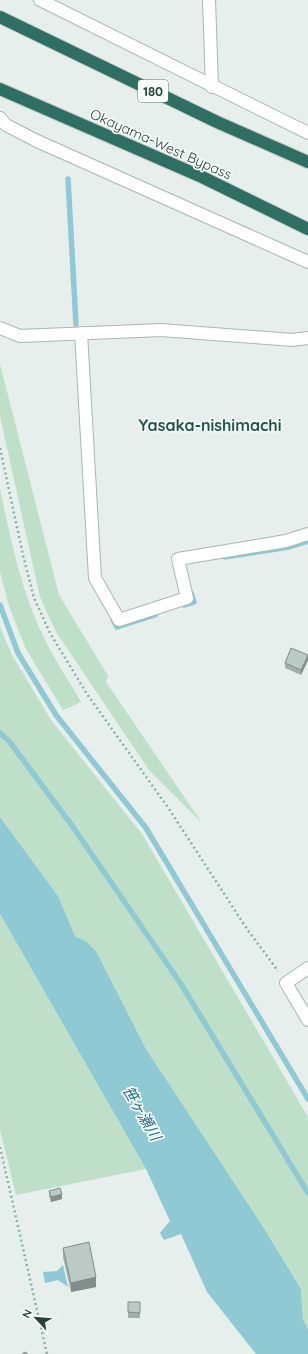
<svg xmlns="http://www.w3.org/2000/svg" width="308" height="1354" font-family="Quicksand,'Noto Sans JP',sans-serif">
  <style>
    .green { fill: #bfe0c8 }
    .water { fill: #8ec9d4 }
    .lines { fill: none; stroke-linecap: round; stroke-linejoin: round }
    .stream { stroke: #8ec9d4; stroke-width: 5.5 }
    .minor-casing { stroke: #a8b8b2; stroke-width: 14 }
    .highway-casing { stroke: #c2cac8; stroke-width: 14 }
    .path { stroke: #86b3a5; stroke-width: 2.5; stroke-dasharray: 2 3; stroke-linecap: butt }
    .minor { stroke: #fff; stroke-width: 12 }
    .highway { stroke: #2f6f62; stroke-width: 12 }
    .wall { fill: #a1aea9 }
    .shaded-wall { fill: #838d89 }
    .building { fill: #bbcac4; stroke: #838d89 }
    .labels { text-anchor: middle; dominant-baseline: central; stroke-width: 3.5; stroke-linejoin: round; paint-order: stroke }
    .shield { fill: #f7fbf9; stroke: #637a73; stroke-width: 1 }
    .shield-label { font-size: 13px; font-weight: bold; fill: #24423a }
    .street-label { font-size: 14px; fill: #24423a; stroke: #f7fbf9 }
    .water-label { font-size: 15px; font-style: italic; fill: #1c6f80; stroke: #f7fbf9 }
    .quarter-label { font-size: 16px; font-weight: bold; fill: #1f5548; stroke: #f7fbf9 }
  </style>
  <rect width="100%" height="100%" fill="#e6efeb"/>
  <!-- green -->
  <path class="green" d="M0,364l59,231 49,81 -2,6 96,141 -53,-53 -93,-138 -16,-35 -40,-181z
    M0,489c11,51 21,102 44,149 11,22 25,43 37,64l-18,8 -37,-61 -17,-43 -9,-34z
    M0,627l12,28 39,65 91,114 166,283v212l-5,-9 -2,-31 -39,-64 -116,-176 -50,-98 -9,-9 -12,-6 -17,-40 -58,-79z
    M0,914l146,255 -130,26 -16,-65z"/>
  <!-- water -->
  <path class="water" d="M0,817l58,79 17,40 12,6 9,9 50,98 116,176 39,64 2,31 5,9v25h-52l-49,-62 -26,-58 -17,6 -4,-7 10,-12 -24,-52 -146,-255z
    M63,1265l5,22 -10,-7 -13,3 -2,-11 14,-1z"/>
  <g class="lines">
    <!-- stream -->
    <path class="stream" d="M68,179l8,145
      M225,557l64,-10 19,-6
      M0,605l18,48 38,62 90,113 162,271
      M184,605l10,-3 -3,-9
      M113,620l4,7 38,-12
      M0,733l9,8 64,86 108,157 127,209"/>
    <!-- minor casing -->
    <g class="minor-casing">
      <path id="minor" d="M40,0l268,133
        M209,0l3,87
        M0,118l6,7 31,16 271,121
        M0,328l20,8 141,-6 131,10 16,-2
        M81,333l14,245 24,42 68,-22 -9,-39 108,-18 22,-7
        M308,968l-22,15 22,37"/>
    </g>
    <!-- highway casing -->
    <g class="highway-casing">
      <path id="highway" d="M0,17l217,105 91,40
        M0,89l202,88 106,52"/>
    </g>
    <!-- path -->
    <path class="path" d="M0,448l23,107 11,43 16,35 37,61 82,115 78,120 31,42
      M0,1147l47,207"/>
    <!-- minor -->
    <use href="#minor" class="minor"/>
    <!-- highway -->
    <use href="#highway" class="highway"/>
  </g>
  <!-- wall -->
  <path class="wall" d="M308,660l-7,15 -16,-7v-5z
    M49,1191l13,8 -11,3 -2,-6z
    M63,1248l33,39 -25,5 -8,-35z
    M128,1302h12v16h-12z"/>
  <!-- shaded-wall -->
  <path class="shaded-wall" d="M308,655v5l-7,15v-5z
    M62,1194v5l-11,3v-5z
    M96,1277v10l-25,5v-9z"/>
  <!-- building -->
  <path class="building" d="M291,648l17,7 -7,15 -16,-7z
    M60,1188l2,6 -11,3 -2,-6z
    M89,1242l7,35 -25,6 -8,-35z
    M128,1302h12v11l-12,-1z
    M25,1352l3,2h-6z"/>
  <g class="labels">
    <!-- shield labels -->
    <rect class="shield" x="138" y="80" width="30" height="22" rx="3"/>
    <g class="shield-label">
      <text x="153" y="91">180</text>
    </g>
    <!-- street labels -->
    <g class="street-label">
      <text transform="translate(161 144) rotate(24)">Okayama-West Bypass</text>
    </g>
    <!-- water labels -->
    <g class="water-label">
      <text transform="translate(142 1113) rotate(60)">笹ヶ瀬川</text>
    </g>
    <!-- quarter labels -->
    <g class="quarter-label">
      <text x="210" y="425">Yasaka-nishimachi</text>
    </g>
  </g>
  <!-- north arrow -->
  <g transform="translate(36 1318) rotate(296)" stroke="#f7fbf9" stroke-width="3" paint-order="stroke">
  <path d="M0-3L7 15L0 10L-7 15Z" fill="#24423a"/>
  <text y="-6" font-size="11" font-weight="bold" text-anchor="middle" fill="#24423a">N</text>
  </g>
</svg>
